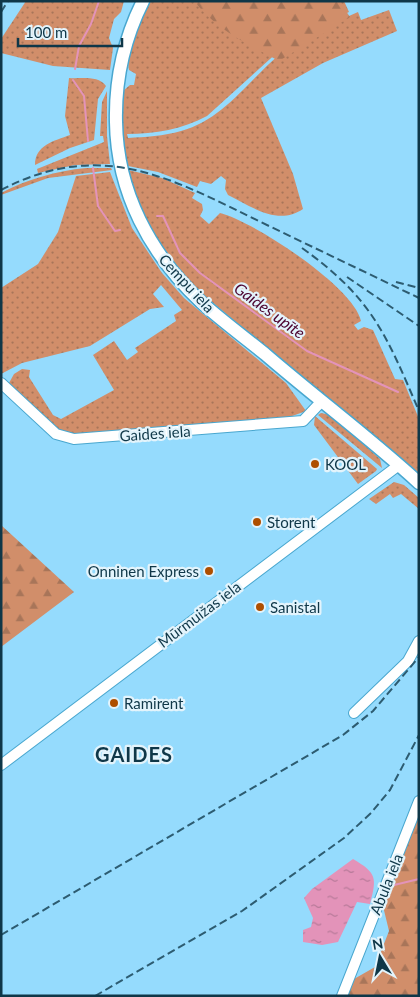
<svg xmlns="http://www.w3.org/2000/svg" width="420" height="997" font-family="Lato,sans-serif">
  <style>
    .grass { fill: url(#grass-dots) }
    .forest { fill: url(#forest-firs) }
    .water { fill: url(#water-ripples) }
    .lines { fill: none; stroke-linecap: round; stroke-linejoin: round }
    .stream { stroke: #e393b9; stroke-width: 2 }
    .minor-casing { stroke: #49a7cf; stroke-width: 12 }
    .major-casing { stroke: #49a7cf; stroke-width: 15 }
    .minor { stroke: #fff; stroke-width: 10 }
    .major { stroke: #fff; stroke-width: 12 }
    .rail { stroke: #2d5c71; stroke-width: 2; stroke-dasharray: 8 4; stroke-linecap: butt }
    .poi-dot { fill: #ae4f00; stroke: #e3f4fc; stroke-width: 2 }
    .labels { text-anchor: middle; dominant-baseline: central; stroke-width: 4.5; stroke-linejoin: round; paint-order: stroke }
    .street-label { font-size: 15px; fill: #0f3748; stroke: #e3f4fc }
    .poi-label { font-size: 15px; fill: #0f3748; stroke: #e3f4fc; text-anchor: start }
    .water-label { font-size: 16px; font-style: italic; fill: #4e0732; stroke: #e3f4fc }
    .district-label { font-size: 20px; font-weight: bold; letter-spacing: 1px; fill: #0f3748; stroke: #e3f4fc }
  </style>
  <defs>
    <pattern id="grass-dots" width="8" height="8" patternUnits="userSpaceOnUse" patternTransform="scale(1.25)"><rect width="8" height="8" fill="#d18e6a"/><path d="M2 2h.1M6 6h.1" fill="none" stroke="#a87559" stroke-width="1.8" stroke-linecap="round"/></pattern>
    <pattern id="forest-firs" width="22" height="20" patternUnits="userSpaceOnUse" patternTransform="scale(1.25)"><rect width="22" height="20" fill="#d18e6a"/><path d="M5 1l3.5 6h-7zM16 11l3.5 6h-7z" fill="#a87559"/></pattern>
    <pattern id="water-ripples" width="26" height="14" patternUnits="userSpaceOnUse" patternTransform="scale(1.25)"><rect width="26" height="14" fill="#e393b9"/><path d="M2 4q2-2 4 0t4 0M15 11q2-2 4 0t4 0" fill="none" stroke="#b67998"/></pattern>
  </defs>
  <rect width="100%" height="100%" fill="#95dbfd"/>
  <!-- grass -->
  <path class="grass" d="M26,1h98l-3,11 -7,7 -5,19 4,10 -3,22 -57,-4 -52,-13v-14z
    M149,1h195l5,11 -58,28 -84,76c-24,13 -52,18 -80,18l1,4c17,-1 36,-2 53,-7 42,-11 67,-50 99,-77 24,-19 51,-30 78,-42l3,8 28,-10 8,21 -74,32 -62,35 32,76 10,35c-25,17 -51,-2 -75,-14l-3,-6 1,-9 -5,-4 -10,8 -11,-3 -3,6 -39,-15 -30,-6 -6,-32 1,-43 7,-6h4l2,-11 -7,-4c-4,-15 12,-55 20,-69z
    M69,78c12,1 29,-3 37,8l-8,13 -4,41 -24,8 -35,17c0,-20 19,-24 35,-30l-5,-19z
    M107,91v45l3,28 -35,1 -37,8 -1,-4 67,-27 -1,-6h-3l2,-34z
    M86,168h25l1,2 -64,8 -47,17v-2c27,-14 55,-22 85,-25z
    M128,170l34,8 33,15 -3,5 10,6 1,6 -3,6 9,8 11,-11c33,8 134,74 141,108l-7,4 4,5 6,-3 9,3 22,49 8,1 16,39v56l-231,-193c-26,-34 -53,-69 -60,-112z
    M110,172l22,56 30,45 22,25 102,85 20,28 -22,8 -208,17 -18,-4 -47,-44 -2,-5 5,-9 8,-5 8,1 -1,7 24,38 8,4 53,-29 -21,-35 21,-14 13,19 11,-8 -3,-4 41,-27 -2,-6 8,-5 -21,-25 -8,9 11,13 -14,2 -60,37 -68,17 -21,11v-86l37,-24 20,-32 18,-56z
    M321,413l9,2 13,11 37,33 2,9 -64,-53z
    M315,416l62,53 -1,2 -18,13 -44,-59z
    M394,482l10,3 15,13v11l-18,-15 -8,4 -3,-4 -14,10 -7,-5z"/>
  <!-- forest -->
  <path class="forest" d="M194,1h145l11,16 -71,44c-32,-17 -62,-31 -85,-60z
    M1,525l73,67 -73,55z
    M419,808v188h-82l7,-17h10l21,-12 14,-36 -7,-29z"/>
  <!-- water -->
  <path class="water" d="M353,859c24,14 24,19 17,45l-13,-2 -19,40 -16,3 -19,-3v-12l8,-3 2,-9 -9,-20 8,-9z"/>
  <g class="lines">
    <!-- stream -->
    <path class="stream" d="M75,69l4,-23 12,-22 8,-23
      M73,80l11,16 4,45
      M93,168l5,38 17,25 5,-1
      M157,216h6l17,37 20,20 107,78 91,41
      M390,886l29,-7"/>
    <!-- minor casing -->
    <g class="minor-casing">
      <path id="minor" d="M1,383l55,51 18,5 229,-18 18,-19
        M354,713l54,-52 11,-20
        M1,765l398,-300
        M342,996l77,-195"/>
    </g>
    <!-- major casing -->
    <g class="major-casing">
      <path id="major" d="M143,1c-19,38 -28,79 -27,121 1,70 34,132 85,180 20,18 43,35 64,52 51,44 105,84 154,129"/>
    </g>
    <!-- minor -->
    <use href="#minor" class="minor"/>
    <!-- major -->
    <use href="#major" class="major"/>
    <!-- rail -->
    <path class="rail" d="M1,12l7,-11
      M1,190c104,-54 174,-9 268,36 50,24 100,48 150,72
      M302,248c70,50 84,86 117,163
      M347,277l72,49
      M396,282l23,6
      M1,935l342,-200 30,-24 46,-54
      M95,996l147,-85 102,-73 27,-25 19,-23 29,-55"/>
  </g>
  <!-- markers -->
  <g class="poi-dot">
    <circle cx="315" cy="464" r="5"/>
    <circle cx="257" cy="522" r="5"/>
    <circle cx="209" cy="571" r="5"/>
    <circle cx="260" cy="607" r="5"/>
    <circle cx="114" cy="703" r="5"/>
  </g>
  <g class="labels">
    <!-- street labels -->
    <g class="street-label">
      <text transform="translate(187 283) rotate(47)">Cempu iela</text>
      <text transform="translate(155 433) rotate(-4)">Gaides iela</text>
      <text transform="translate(199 614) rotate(-37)">Mūrmuižas iela</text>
      <text transform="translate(386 884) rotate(-68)">Abula iela</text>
    </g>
    <!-- poi labels -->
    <g class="poi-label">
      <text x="325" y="464">KOOL</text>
      <text x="267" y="522">Storent</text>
      <text x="199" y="571" text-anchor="end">Onninen Express</text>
      <text x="270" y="607">Sanistal</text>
      <text x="124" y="703">Ramirent</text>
    </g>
    <!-- water labels -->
    <g class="water-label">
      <text transform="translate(270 310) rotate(36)">Gaides upīte</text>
    </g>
    <!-- district labels -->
    <g class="district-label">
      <text x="134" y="754">GAIDES</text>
    </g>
  </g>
  <!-- border -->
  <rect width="420" height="997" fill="none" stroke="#0f3748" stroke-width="5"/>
  <!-- north arrow -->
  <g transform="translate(380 957) rotate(350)" stroke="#e3f4fc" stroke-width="4" paint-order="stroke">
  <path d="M0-4L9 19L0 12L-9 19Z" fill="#0f3748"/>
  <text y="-8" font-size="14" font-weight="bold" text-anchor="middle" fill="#0f3748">N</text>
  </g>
  <!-- scale -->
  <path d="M18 38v8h104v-8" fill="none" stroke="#0f3748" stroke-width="2.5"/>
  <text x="25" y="38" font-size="15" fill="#0f3748" stroke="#e3f4fc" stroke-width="4" paint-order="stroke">100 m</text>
</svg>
